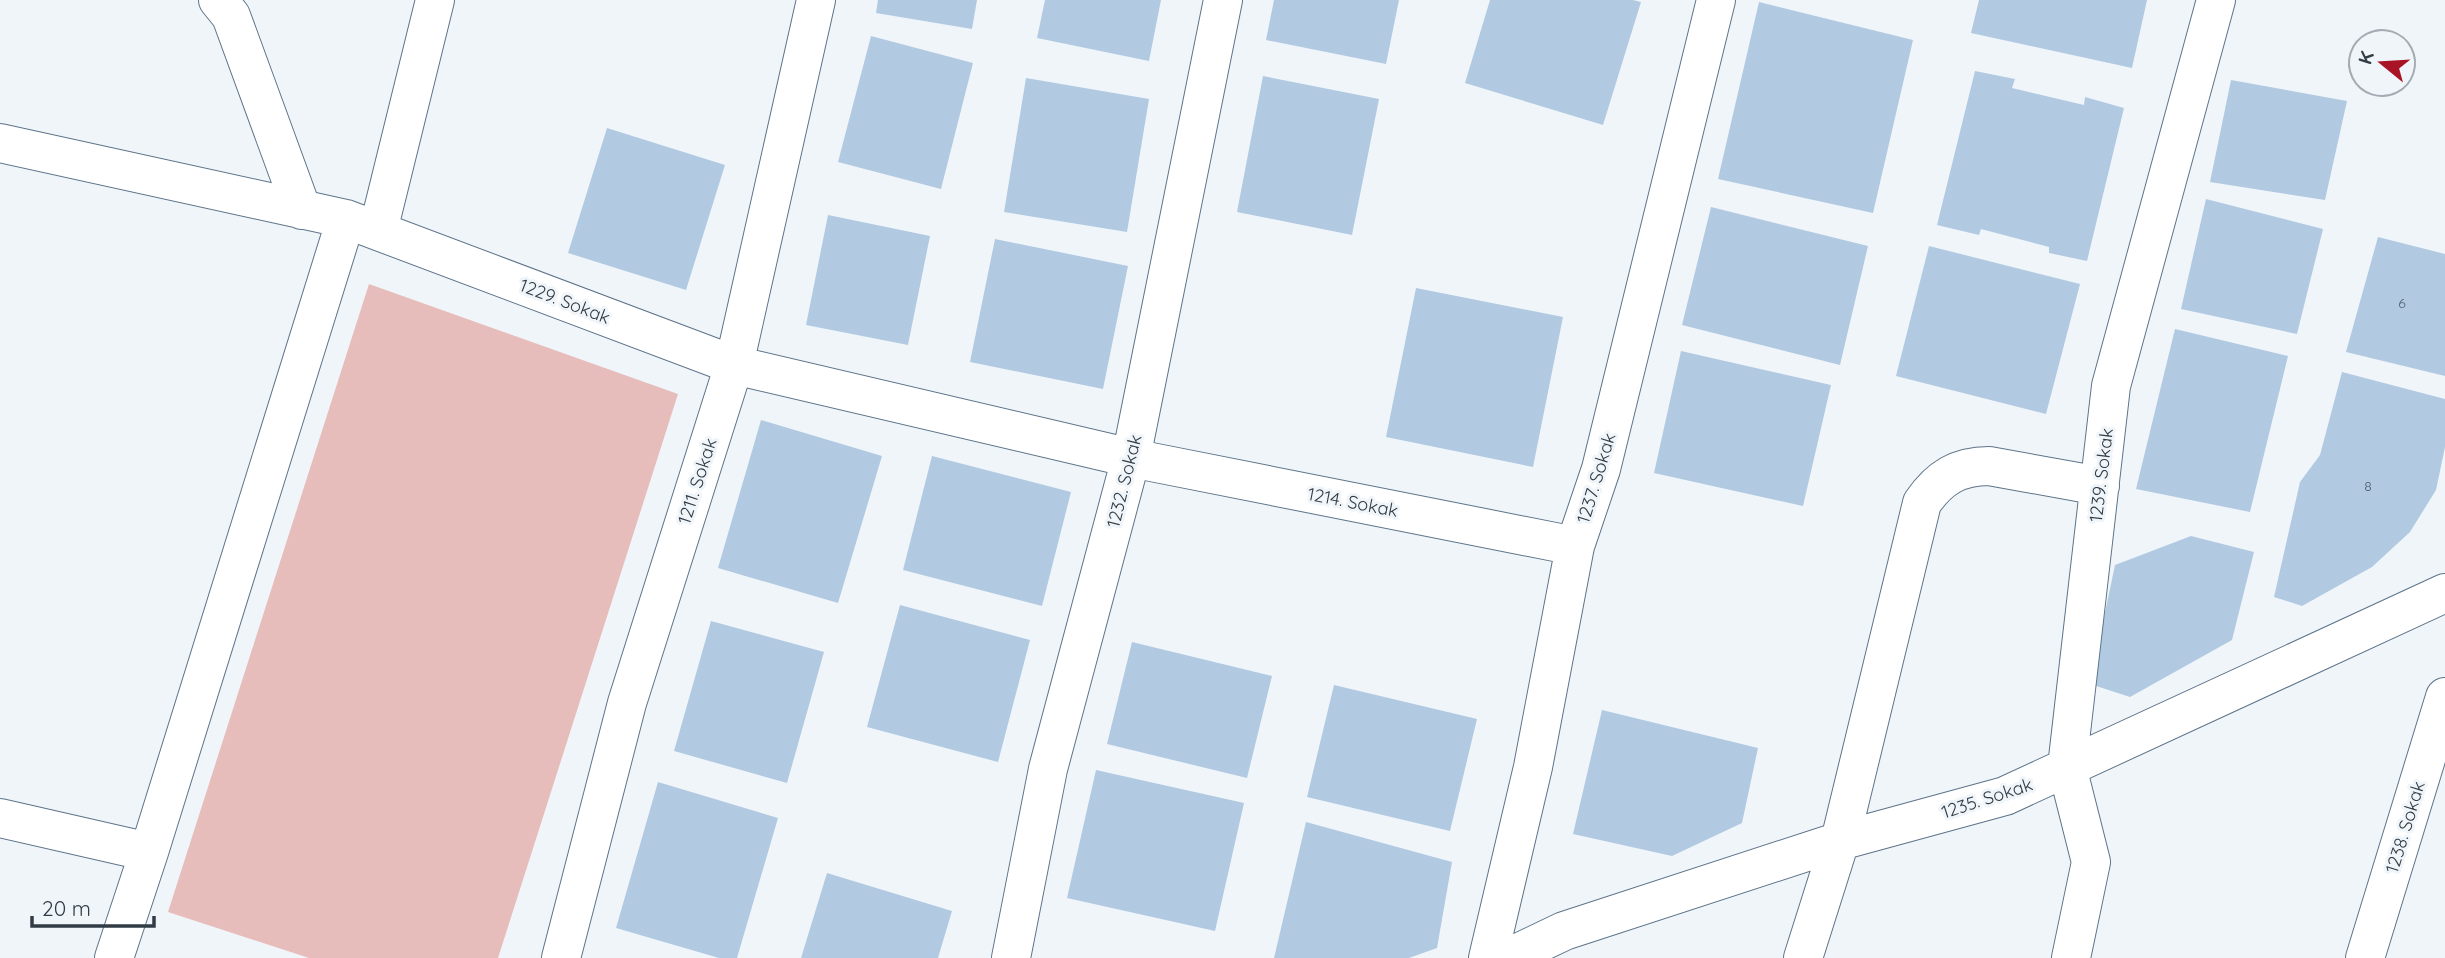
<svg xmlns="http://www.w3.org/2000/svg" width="2445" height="958" font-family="Quicksand,sans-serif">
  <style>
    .green { fill: #e6bdbb }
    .building { fill: #b1cae2 }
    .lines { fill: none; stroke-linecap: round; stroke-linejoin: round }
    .minor-casing { stroke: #5d7489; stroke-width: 40 }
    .minor { stroke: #fff; stroke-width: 38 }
    .labels { text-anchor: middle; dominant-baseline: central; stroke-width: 6; stroke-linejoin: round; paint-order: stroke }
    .number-label { font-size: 14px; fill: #52606c }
    .street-label { font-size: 18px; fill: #323c45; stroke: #f0f5fa }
  </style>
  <rect width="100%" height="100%" fill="#f0f5fa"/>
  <!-- green -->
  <path class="green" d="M369,284l309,110 -180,564h-189l-141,-46z"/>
  <!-- building -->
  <path class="building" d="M878,0h99l-5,29 -96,-16z
    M1045,0h116l-12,61 -112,-23z
    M1274,0h125l-13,64 -120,-24z
    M1490,0h143l8,2 -38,123 -138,-42z
    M1979,0h168l-15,68 -161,-35z
    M1759,2l154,38 -40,173 -155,-34z
    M871,36l102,27 -32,126 -103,-27z
    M1975,71l40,8 -3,9 72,17 1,-8 39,11 -37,153 -38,-8v-6l-68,-18 -2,6 -42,-10z
    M1263,76l116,23 -27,136 -115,-23z
    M1026,78l123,21 -22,133 -123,-20z
    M2231,80l116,21 -22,99 -115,-18z
    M607,128l118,37 -39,125 -118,-37z
    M2206,199l117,30 -26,105 -116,-25z
    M1711,207l157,39 -28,119 -158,-40z
    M828,215l102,21 -22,109 -102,-20z
    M2378,237l67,17v122l-99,-24z
    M995,239l133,27 -25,123 -133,-27z
    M1929,246l151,38 -34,130 -150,-38z
    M1416,288l147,29 -30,150 -147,-30z
    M2175,329l113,27 -38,156 -114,-23z
    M1681,351l150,34 -28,121 -149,-33z
    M2342,372l103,27v48l-9,43 -26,42 -38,35 -70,39 -28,-9 26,-115 20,-27z
    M761,420l121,36 -44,147 -120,-35z
    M932,456l139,36 -29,114 -139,-36z
    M2191,536l63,16 -22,88 -102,57 -40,-13 25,-119z
    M900,605l130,35 -32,122 -131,-35z
    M711,621l113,31 -37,131 -113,-32z
    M1132,642l140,34 -25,102 -140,-34z
    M1334,685l143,34 -27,112 -143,-34z
    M1602,710l156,38 -16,75 -70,33 -99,-22z
    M1096,770l148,33 -29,128 -148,-33z
    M658,782l120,36 -41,140h-18l-103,-30z
    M1306,822l146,40 -15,86 -28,10h-135z
    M827,873l125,38 -14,47h-137z"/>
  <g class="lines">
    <!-- minor casing -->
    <g class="minor-casing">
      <path id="minor" d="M218,0l13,16 71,194
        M0,143l346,76 388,146 397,93 444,88
        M378,231l57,-231
        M0,818l149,34
        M114,958l35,-106 197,-633
        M561,958l66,-255 107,-338 82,-365
        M1011,958l37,-189 83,-311 92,-458
        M1488,958l45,-191 42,-221 26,-77 115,-469
        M1512,958l6,-5 46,-22 276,-90 165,-45 440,-203
        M1803,958l37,-117 82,-338c17,-25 36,-37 67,-37l111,20
        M2071,958l20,-96 -24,-95 44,-381 105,-386
        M2365,958l80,-261"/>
    </g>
    <!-- minor -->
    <use href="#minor" class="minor"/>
  </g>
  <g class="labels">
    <!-- number labels -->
    <g class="number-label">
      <text x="2402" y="303">6</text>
      <text x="2368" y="486">8</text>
    </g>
    <!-- street labels -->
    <g class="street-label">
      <text transform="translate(565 301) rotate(21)">1229. Sokak</text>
      <text transform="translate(2101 475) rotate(-83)">1239. Sokak</text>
      <text transform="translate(1596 478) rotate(-73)">1237. Sokak</text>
      <text transform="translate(697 481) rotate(-72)">1211. Sokak</text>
      <text transform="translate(1124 481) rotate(-76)">1232. Sokak</text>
      <text transform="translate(1353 502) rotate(11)">1214. Sokak</text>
      <text transform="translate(1987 798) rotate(-18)">1235. Sokak</text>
      <text transform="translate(2405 827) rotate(-73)">1238. Sokak</text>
    </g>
  </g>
  <!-- north arrow -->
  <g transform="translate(2382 63) rotate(288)"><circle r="33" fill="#f0f5fa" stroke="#a4abb2" stroke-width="2"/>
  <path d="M0-5L12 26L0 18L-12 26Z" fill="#a91326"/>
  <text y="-10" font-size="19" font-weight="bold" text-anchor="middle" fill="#323c45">K</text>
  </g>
  <!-- scale -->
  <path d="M32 916v10h122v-10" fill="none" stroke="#323c45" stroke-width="3.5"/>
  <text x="42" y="916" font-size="21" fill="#323c45" stroke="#f0f5fa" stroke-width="5" paint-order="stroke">20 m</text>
</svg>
